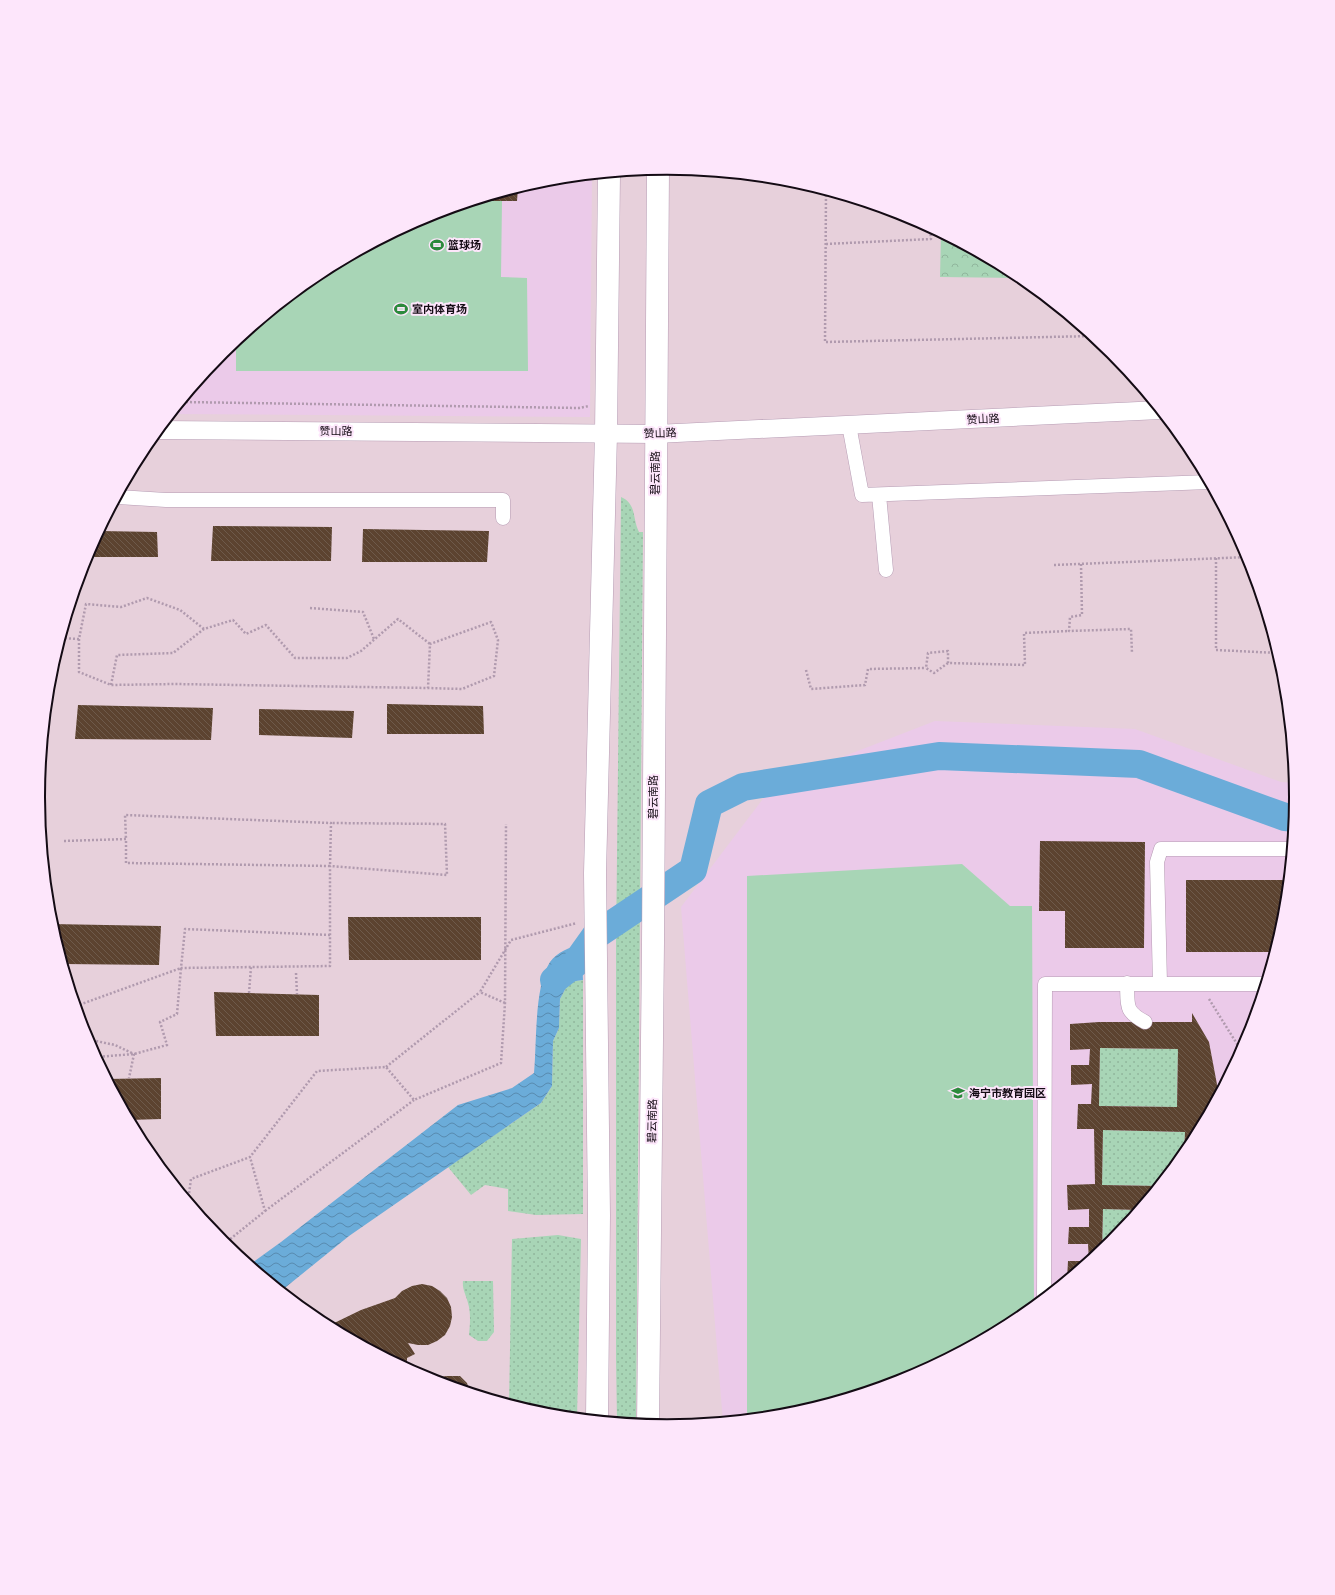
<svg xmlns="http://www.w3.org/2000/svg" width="1335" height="1595" font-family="'DM Sans','Noto Sans SC',sans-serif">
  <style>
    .commercial { fill: #e7d0db }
    .built { fill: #ebcae9 }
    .grass { fill: #a8d5b6 }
    .forest { fill: url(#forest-crowns) }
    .garden { fill: url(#garden-dots) }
    .water { fill: url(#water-waves) }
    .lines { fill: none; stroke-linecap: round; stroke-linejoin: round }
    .river { stroke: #6bacd9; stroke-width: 28 }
    .building { fill: url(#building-back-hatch); fill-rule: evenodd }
    .minor-casing { stroke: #b69cb4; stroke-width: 15 }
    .tertiary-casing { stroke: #b69cb4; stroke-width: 19 }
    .primary-casing { stroke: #b69cb4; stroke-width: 23 }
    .path { stroke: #b09aae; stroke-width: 2.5; stroke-dasharray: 2 2; stroke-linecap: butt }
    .minor { stroke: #fff; stroke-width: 14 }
    .tertiary { stroke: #fff; stroke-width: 18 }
    .primary { stroke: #fff; stroke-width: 22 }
    .labels { text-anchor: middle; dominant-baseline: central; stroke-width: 4; stroke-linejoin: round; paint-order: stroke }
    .poi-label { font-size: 11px; font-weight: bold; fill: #140b14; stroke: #fde6fb; text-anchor: start }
    .street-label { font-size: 11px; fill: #140b14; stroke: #fde6fb }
    .rim { fill: none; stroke: #140b14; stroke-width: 2 }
  </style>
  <defs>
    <pattern id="forest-crowns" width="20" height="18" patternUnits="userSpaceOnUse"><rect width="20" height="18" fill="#a8d5b6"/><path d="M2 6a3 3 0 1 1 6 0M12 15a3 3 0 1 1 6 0" fill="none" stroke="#90b69c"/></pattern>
    <pattern id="garden-dots" width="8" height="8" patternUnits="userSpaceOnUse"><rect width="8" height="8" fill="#a8d5b6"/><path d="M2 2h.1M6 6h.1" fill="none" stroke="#90b69c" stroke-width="1.8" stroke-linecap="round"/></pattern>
    <pattern id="water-waves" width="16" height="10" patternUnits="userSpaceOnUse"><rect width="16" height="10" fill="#6bacd9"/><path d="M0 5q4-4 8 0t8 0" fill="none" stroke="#578aaf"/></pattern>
    <pattern id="building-back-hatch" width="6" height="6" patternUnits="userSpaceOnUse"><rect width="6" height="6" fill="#5c4330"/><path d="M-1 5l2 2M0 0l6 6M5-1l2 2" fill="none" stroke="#6e5a4b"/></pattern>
  </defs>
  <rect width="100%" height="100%" fill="#f3d7f1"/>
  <!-- commercial -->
  <path class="commercial" d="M40 797a627 627 0 1 1 1254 0a627 627 0 1 1-1254 0Z"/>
  <!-- built -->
  <path class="built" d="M592,175l-2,242 -418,-3 51,-62 95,-78 109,-58 118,-36z
    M935,721l200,8 146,53 15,1 1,15 -12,123 -36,118 -58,108 -79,96 -95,78 -109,58 -118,36 -67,7 -42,-515 94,-124z"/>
  <!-- grass -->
  <path class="grass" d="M480,200l22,1 -1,76 26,1 1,93h-292v-30l82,-67 109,-58z
    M962,864l48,42h22l2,401 -17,14 -109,58 -118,36 -43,3v-542z"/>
  <!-- forest -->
  <path class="forest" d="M941,233l76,41 5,4 -82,-1z"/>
  <!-- garden -->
  <path class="garden" d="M621,497c16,7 11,21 18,35h4l-7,892 -19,-2 -1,-64v-413z
    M583,980v234l-47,1 -28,-4v-22l-23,-4 -14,10 -23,-28 93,-64 11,-17 1,-45 6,-13 1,-29 9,-17z
    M1100,1048l78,1 -1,58 -78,-1z
    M1103,1130l82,2 -1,23 -25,31 -57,-1z
    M1103,1209l36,1 -27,33 -10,8z
    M558,1235l23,4 -4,179 -33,-3 -35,-11 3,-165z
    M463,1281h30l1,51 -7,9h-9l-9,-6c1,-10 2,-22 -1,-32 -2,-8 -6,-14 -5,-22z"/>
  <!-- water -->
  <path class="water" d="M581,945l2,35 -14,2 -9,17 -1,29 -6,13 -1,45 -11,17 -192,133 -68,55 -32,-26 32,-23 177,-137 54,-17 22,-15c3,-31 0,-86 16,-111 7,-10 20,-15 31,-17z"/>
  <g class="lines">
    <!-- river -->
    <path class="river" d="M554,980l22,-17 20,-28 97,-65 16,-66 34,-17 196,-31 200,8 146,53 10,1"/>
  </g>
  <!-- building -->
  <path class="building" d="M518,188l-1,13h-39v-1z
    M213,526l119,1 -1,34h-120z
    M363,529l126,2 -2,31h-125z
    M100,531l57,1 1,25h-72z
    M387,704l96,2 1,28h-97z
    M78,705l135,3 -2,32 -136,-1z
    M259,709l95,2 -2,27 -93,-3z
    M1040,841l105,1 -1,106h-79v-37h-26z
    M1186,880h103l-4,41 -10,31h-89z
    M348,917h133v43h-132z
    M51,924l110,2 -2,39 -96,-1z
    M214,992l105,3v41h-103z
    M1192,1013l17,29 10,53 -20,36h-3v7l-12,17 1,-23 -82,-2 -1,55 57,1 -20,24 -36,-1 -1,42 -35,29 1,-19h21l-1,-17h-20l1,-17h20v-18l-21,1 -1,-25 28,-1 -1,-55h-17l1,-25h13l1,-20 -21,1v-20h18l1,-16 -20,1v-26l29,-2h93zM1100,1048l78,1 -1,58 -78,-1z
    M161,1078v41l-32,1 -22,-41z
    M422,1284l10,2 8,5 7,7 4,9 1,10 -2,9 -5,9 -8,6 -9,4h-10l-10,-2 7,11 -8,4v11l-10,-5v-3l-3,1 -66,-36 33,-16 34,-12 7,-7 10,-5z
    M446,1376h14l7,7 3,9 -42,-12z"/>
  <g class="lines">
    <!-- minor casing -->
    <g class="minor-casing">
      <path id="minor" d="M849,425l13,70 347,-13
        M879,495l7,75
        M118,497l48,3h337v18
        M1127,983c1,22 -3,28 18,39
        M1160,983l-3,-121 4,-13h131
        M1044,1299l1,-315h221"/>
    </g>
    <!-- tertiary casing -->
    <g class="tertiary-casing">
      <path id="tertiary" d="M159,430l497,4 504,-24"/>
    </g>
    <!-- primary casing -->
    <g class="primary-casing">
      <path id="primary" d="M597,1420l2,-205 -4,-342 11,-439 3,-260
        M648,1425l5,-482 5,-774"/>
    </g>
    <!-- path -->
    <path class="path" d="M826,191l-1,151 268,-6
      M826,244l105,-5 -1,-11
      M182,402l397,6 10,-2
      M1216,558v92l62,3
      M1081,564l1,51 -12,2 -1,14 62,-2 1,24
      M1054,565l195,-8
      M310,608l53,4 11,27
      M61,638l18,1 7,-35 35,3 26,-9 33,12 24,19
      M79,639v33l32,13 63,-1 254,4 34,1 32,-13 4,-36 -7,-18 -61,22 -2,44
      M948,663l-14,10 -8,-5 2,-15 20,-2v12l77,2 -1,-32 45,-2
      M806,670l5,19 54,-4 3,-16 58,-1
      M111,685l6,-30 56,-2 31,-24 29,-9 13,14 20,-9 29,33h52l14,-7 37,-32 32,25
      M64,841l62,-2v24l204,3 1,-43 -206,-8 1,24
      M330,935l-145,-6 -4,39 149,-2v-100l117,9 -2,-51 -114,-1
      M296,973l1,21
      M249,993l2,-26
      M1209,999l33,53
      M505,1003l-25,-11 31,-52 66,-17
      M76,1006l105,-38 -4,46 -17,8 7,23 -33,9 -38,3
      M90,1046l6,-5 19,4 19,9 -5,24
      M386,1067l94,-75
      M188,1201l3,-22 59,-22 67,-86 69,-4 28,33 87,-37 4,-60 1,-179
      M265,1211l149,-111
      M224,1244l41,-33 -15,-54"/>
    <!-- minor -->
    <use href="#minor" class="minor"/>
    <!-- tertiary -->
    <use href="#tertiary" class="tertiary"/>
    <!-- primary -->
    <use href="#primary" class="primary"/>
  </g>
  <!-- icons -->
  <defs>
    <g id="stadium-bare" transform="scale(1.08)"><path d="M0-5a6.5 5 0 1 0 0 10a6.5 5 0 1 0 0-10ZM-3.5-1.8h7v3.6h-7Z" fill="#2c8a3c" stroke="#fde6fb" stroke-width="2.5" paint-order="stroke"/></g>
    <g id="university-bare" transform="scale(1.08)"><path d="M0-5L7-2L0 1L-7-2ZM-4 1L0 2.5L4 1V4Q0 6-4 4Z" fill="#2c8a3c" stroke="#fde6fb" stroke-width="2.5" paint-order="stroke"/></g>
  </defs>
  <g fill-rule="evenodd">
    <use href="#stadium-bare" x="437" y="245"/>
    <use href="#stadium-bare" x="401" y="309"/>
    <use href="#university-bare" x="958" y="1093"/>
  </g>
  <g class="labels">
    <!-- poi labels -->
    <g class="poi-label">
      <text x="448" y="245">篮球场</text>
      <text x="412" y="309">室内体育场</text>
      <text x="969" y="1093">海宁市教育园区</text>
    </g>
    <!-- street labels -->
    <g class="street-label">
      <text transform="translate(983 419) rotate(-3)">赞山路</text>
      <text x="336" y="431">赞山路</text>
      <text transform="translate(660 433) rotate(-2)">赞山路</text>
      <text transform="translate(655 473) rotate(-90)">碧云南路</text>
      <text transform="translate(653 797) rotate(-90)">碧云南路</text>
      <text transform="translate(652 1121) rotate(-89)">碧云南路</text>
    </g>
  </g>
  <!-- crop -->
  <path d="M0 0H1335V1595H0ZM45 797a622 622 0 1 1 1244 0a622 622 0 1 1-1244 0Z" fill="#fde6fb" fill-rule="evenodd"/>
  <path class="rim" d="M45 797a622 622 0 1 1 1244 0a622 622 0 1 1-1244 0Z"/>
</svg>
